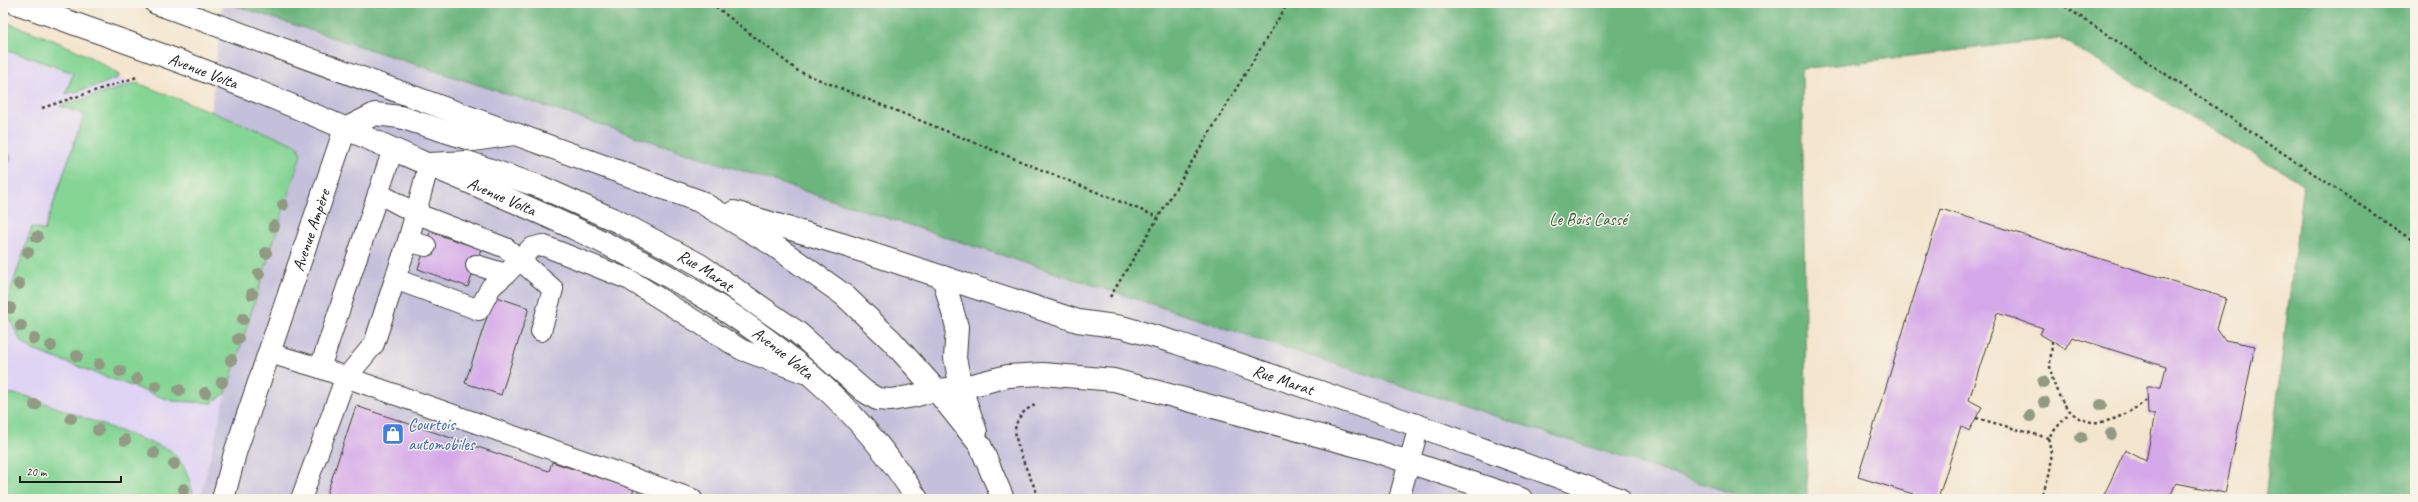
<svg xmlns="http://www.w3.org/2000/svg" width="2418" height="502" font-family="Caveat,sans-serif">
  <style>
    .built { fill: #e0d4f4 }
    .industrial { fill: #c4c0db }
    .green { fill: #85d595; stroke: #507858 }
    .forest { fill: #6cb67e; stroke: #44694d }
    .building { fill: #d5a8e9 }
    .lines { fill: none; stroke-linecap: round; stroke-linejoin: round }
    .lane-casing { stroke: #3c3a37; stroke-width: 22 }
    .street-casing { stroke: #3c3a37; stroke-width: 24 }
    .secondary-casing { stroke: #3c3a37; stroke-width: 24 }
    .path { stroke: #3c3a37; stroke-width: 2.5; stroke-dasharray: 3 3; stroke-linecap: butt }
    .lane { stroke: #fff; stroke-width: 20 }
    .street { stroke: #fff; stroke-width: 22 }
    .secondary { stroke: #fff; stroke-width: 22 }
    .tree { fill: #929a83 }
    .labels { text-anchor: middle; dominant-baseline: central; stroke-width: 3; stroke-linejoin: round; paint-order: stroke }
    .street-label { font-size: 17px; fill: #1c1c1c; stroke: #f7f3e8 }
    .park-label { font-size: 17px; fill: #415d46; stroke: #f7f3e8 }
    .shop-label { font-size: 17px; fill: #366cbe; stroke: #f7f3e8; text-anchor: start }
  </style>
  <rect width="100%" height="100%" fill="#f7f3e8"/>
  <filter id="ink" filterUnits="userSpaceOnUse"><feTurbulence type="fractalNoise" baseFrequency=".025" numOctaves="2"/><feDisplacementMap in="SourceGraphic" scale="8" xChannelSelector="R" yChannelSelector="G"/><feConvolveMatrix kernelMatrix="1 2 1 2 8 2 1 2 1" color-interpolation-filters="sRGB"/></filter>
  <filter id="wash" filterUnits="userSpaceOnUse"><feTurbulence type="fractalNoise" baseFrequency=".012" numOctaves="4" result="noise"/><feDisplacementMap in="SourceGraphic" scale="16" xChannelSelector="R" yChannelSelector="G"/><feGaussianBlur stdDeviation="0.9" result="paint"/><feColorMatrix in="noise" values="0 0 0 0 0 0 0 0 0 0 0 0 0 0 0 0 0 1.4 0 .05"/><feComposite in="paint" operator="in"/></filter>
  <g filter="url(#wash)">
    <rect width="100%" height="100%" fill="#f4e5ce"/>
    <!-- built -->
    <path class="built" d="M3,35l208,77 15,281 -26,106h-197z"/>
    <!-- industrial -->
    <path class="industrial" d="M222,3h5l1523,496h-1550l26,-106 75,-239 -90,-42z"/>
    <!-- green -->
    <path class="green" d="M3,21c39,15 82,29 116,54v2l-19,8 -34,9 7,-21 -70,-25z
      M137,83l160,62 4,9 -75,239 -14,10 -40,-2 -139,-51 -13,-10 -15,-33 27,-80 12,4 40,-117 -24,-8z
      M3,142l8,15 -1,5 -6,3z
      M7,393l19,3 144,54c15,13 20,29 24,49h-191v-105z"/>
    <!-- forest -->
    <path class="forest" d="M227,3h2188v496h-150l38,-315 -244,-146 -257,31 5,430h-57z"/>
    <g id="blocks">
      <!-- building -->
      <path class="building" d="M1941,209l285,89 -9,30 8,12 30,6 -30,147 -49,-10 -7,16h-58l-7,-4 21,-45 21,11 9,-47h-7l-1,-27h14l5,-20 -94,-30 -7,12 -25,-15 3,-6 -46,-15 -28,87 13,7 -13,24 -8,-5 -23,73h-9l-71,-22z
        M430,232l51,17 -13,38 -50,-18z
        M494,296l35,12 -28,87 -36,-12z
        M356,406l193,65 3,-9 82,27 -4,10h-305z"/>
    </g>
  </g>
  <g filter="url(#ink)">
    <use href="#blocks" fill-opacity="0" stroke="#3c3a37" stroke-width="1"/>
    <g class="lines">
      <!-- lane casing -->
      <g class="lane-casing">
        <path id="lane" d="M378,193l37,20 91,35 47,41 -12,42
          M408,241l-13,38 84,31 12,-23 15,-13
          M426,246l-18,-5 21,-77
          M476,265l30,9 25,-26 11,-3 88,35 112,70 62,23
          M269,353l51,15 372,131
          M320,368l73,-219
          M301,499l44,-120 29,-35 21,-65
          M1399,499l20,-73"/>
      </g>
      <!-- street casing -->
      <g class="street-casing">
        <g id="street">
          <path id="s1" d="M223,499l12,-46 110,-324 30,-15 25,3 73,23 41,-6"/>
        </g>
      </g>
      <!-- secondary casing -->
      <g class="secondary-casing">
        <g id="secondary">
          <path id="s2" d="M16,3c70,25 142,49 212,77 66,25 130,54 194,82 186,79 383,158 495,337"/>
          <path d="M156,3l543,198 73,43 72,51 48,46 44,49 44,55 23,54"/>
          <path id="s3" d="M429,164l38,-2 74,25 78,35 81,43 97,67 67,59 13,8 14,1 23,-4 22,-6 25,-2 47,-12 35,-2 71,6 258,70 149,49"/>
          <path id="s4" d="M734,212l107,32 237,77 44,6 55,16 242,83 200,73"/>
          <path d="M943,277l14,50 -2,31 6,30 15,44"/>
        </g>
      </g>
      <!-- path -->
      <path class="path" d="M711,3l87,68 360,146
        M2060,3l355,239
        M42,108l95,-31
        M1110,297l178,-294
        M2052,342c0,8 -2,17 -2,24 4,29 22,63 56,55 15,-3 28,-12 41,-21
        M1035,405c-9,4 -16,10 -19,20 -5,14 17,59 24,74
        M1976,418l72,20
        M2040,499c10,-25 15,-35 8,-61l21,-25"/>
      <!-- lane -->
      <use href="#lane" class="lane"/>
      <!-- street -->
      <use href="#street" class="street"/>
      <!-- secondary -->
      <use href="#secondary" class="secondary"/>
    </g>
    <!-- trees -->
    <g class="tree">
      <circle cx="283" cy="205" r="6"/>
      <circle cx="274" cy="226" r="6"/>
      <circle cx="37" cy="237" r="6"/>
      <circle cx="28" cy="252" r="6"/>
      <circle cx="266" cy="253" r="6"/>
      <circle cx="259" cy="274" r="6"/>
      <circle cx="19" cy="284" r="6"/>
      <circle cx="252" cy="294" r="6"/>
      <circle cx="10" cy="308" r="6"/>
      <circle cx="243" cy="319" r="6"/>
      <circle cx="21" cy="326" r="6"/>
      <circle cx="34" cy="339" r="6"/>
      <circle cx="238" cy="339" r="6"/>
      <circle cx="51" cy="346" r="6"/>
      <circle cx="77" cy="356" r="6"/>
      <circle cx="231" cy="360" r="6"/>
      <circle cx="99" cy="364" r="6"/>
      <circle cx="120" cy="371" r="6"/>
      <circle cx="137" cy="379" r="6"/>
      <circle cx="222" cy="382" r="6"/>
      <circle cx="2043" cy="382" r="6"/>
      <circle cx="156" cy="386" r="6"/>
      <circle cx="179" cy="390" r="6"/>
      <circle cx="205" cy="393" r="6"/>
      <circle cx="2044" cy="402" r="6"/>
      <circle cx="35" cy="405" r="6"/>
      <circle cx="2101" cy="405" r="6"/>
      <circle cx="2030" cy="416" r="6"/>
      <circle cx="71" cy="418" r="6"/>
      <circle cx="98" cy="430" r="6"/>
      <circle cx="2111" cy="434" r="6"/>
      <circle cx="2081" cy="437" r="6"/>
      <circle cx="125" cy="440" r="6"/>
      <circle cx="154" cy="453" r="6"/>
      <circle cx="174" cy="464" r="6"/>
      <circle cx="184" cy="489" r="6"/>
    </g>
  </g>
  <!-- icons -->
  <defs>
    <g id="shop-square" transform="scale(1.15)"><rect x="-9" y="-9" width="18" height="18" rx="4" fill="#3f7fe0" stroke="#f7f3e8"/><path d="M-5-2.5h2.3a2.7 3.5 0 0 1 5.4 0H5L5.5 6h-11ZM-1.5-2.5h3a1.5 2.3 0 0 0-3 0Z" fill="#fff"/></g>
  </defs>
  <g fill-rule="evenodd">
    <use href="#shop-square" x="393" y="434"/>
  </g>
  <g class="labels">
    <!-- street labels -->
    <g class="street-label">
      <text stroke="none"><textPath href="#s2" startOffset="199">Avenue Volta</textPath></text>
      <text stroke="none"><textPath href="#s2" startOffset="523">Avenue Volta</textPath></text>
      <text stroke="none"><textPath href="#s1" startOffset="283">Avenue Ampère</textPath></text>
      <text stroke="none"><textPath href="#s3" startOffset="301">Rue Marat</textPath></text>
      <text stroke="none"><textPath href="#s2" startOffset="846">Avenue Volta</textPath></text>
      <text stroke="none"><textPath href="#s4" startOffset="575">Rue Marat</textPath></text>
    </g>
    <!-- park labels -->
    <g class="park-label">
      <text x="1588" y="219">Le Bois Cassé</text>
    </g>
    <!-- shop labels -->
    <g class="shop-label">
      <text x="408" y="424">Courtois<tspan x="408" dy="20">automobiles</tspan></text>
    </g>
  </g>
  <!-- margin -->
  <rect width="2418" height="502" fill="none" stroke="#f7f3e8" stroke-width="16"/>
  <!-- scale -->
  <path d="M20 476v6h101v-6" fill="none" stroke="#1c1c1c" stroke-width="2"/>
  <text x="26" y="476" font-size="12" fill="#1c1c1c" stroke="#f7f3e8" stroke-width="3" paint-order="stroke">20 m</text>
</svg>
